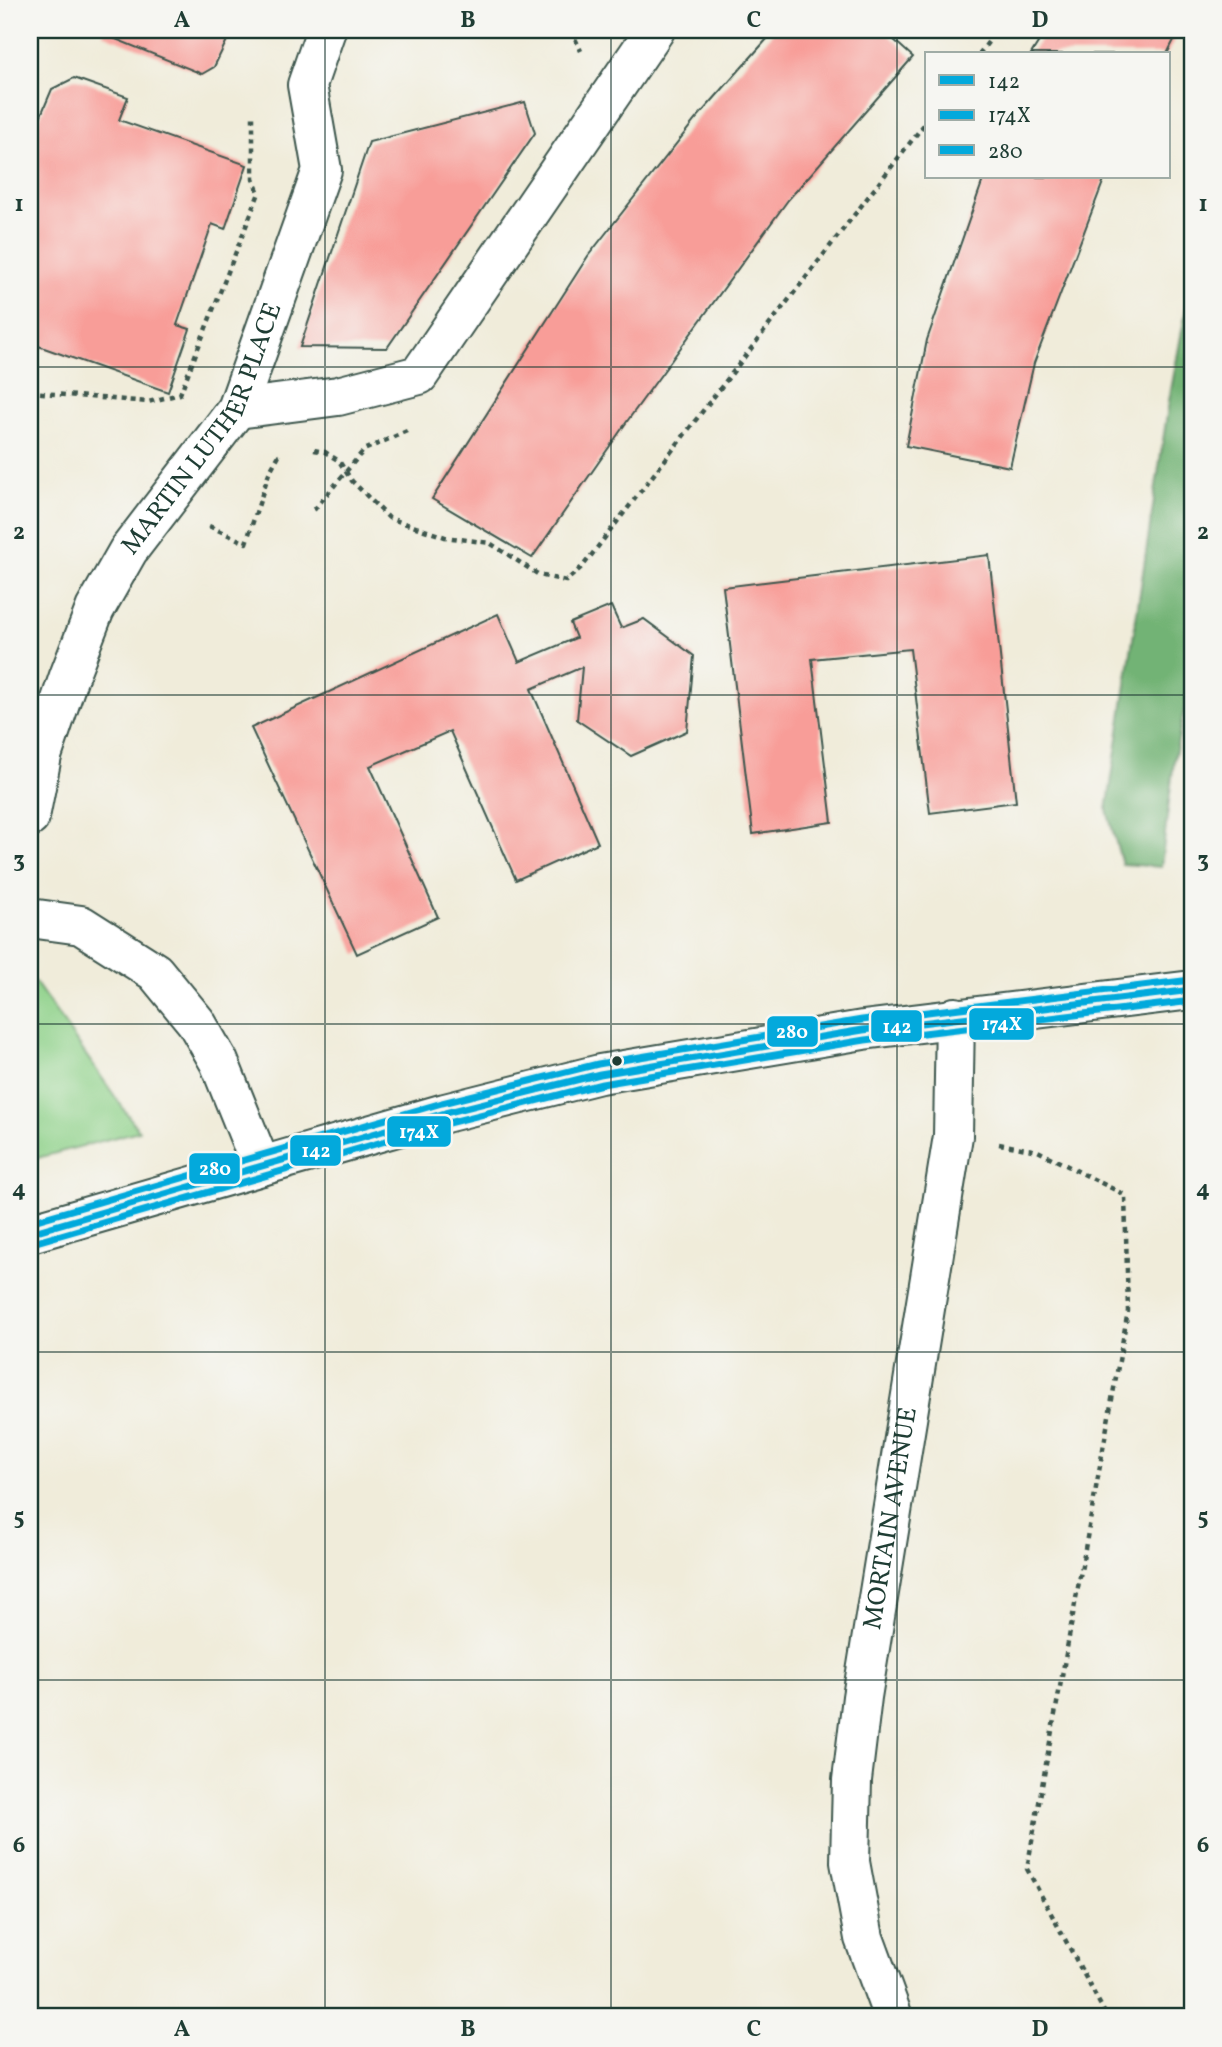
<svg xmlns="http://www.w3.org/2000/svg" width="1222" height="2047" font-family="Vollkorn,serif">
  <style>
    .green { fill: #8ed189; stroke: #56875e; stroke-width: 2 }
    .forest { fill: #72b375; stroke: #487854; stroke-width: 2 }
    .building { fill: #f89d98 }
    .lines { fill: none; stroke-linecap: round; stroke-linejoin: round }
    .street-casing { stroke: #3e574d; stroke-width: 42 }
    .secondary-casing { stroke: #3e574d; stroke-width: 42 }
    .path { stroke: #3e574d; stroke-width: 4.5; stroke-dasharray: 5 5; stroke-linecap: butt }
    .street { stroke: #fff; stroke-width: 38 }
    .secondary { stroke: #fff; stroke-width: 38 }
    .bus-1-casing { stroke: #f6f6f2; stroke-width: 12 }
    .bus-2-casing { stroke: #f6f6f2; stroke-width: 12 }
    .bus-3-casing { stroke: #f6f6f2; stroke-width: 12 }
    .bus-1 { stroke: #03a9dc; stroke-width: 7 }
    .bus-2 { stroke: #03a9dc; stroke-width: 7 }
    .bus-3 { stroke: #03a9dc; stroke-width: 7 }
    .grid { fill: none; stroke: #1f3d34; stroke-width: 2; stroke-opacity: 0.55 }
    .bus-dot { fill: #1f3d34; stroke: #f6f6f2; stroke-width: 2.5 }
    .labels { text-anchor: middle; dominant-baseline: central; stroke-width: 7; stroke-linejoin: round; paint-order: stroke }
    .street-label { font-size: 26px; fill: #1f3d34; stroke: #f6f6f2 }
    .line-badge { stroke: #f6f6f2; stroke-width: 2.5 }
    .badge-label { font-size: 19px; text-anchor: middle; font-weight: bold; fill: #fff }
    .neatline { fill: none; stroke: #1f3d34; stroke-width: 2.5 }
    .grid-label { font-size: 23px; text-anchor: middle; font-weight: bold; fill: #1f3d34 }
  </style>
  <rect width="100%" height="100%" fill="#f6f6f2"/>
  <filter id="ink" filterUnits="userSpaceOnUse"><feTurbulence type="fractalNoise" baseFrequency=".0143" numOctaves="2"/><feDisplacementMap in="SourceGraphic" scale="14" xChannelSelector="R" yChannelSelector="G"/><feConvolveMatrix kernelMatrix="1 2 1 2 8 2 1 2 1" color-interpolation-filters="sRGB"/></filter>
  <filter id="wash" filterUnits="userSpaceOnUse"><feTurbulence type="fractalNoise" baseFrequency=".00686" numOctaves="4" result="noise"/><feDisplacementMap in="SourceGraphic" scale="28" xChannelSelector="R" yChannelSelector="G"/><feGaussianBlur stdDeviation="1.57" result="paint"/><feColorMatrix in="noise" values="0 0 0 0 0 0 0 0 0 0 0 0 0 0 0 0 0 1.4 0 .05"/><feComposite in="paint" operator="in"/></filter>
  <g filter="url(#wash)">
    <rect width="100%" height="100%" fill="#f0ecda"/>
    <!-- green -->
    <path class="green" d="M35,982l104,149 -109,29v-177z"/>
    <!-- forest -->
    <path class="forest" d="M1192,277v391l-18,93 -13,106 -39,-3 -15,-54 62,-409z"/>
    <g id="blocks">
      <!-- building -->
      <path class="building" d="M105,30h127l-18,37 -12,7 -99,-40z
        M775,30h108l30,27 -125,143 -160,220 -96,138 -100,-59 156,-243 107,-136z
        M1046,30h133l-12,24h-136z
        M74,78l54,19 -9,23 128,45 -22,64 -13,-5 -35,101 13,4 -22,63 -138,-49v-202l22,-52z
        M525,102l10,31 -148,215 -87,-1 69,-205z
        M984,177h121l-71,186 -24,104 -104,-21 21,-106z
        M989,555l27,247 -86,11 -20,-164 -98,10 20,163 -79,12 -30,-247z
        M611,606l10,22 23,-9 50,37 -7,75 -56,25 -54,-36 5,-53 -51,22 67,154 -82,37 -66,-149 -80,35 68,151 -81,37 -106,-226 247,-114 21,48 57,-24 -6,-15z"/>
    </g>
  </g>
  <g filter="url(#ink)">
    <use href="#blocks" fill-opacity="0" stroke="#3e574d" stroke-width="2"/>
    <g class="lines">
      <!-- street casing -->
      <g class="street-casing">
        <g id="street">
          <path d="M237,409l101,-13 81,-21 236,-345"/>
          <path id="s1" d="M30,817l12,-61 27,-80 26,-67 33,-58 109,-142 85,-239 -15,-85 19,-55"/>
          <path d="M30,918l51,7 74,47 41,50 23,40 42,104"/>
        </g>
      </g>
      <!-- secondary casing -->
      <g class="secondary-casing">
        <g id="secondary">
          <path d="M30,1233l415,-120 155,-39 263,-44 329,-40"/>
          <path id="s2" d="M893,2017l-29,-79 -14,-76 2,-82 10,-83 91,-561 2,-119"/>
        </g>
      </g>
      <!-- path -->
      <path class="path" d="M571,30l10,21
        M979,54l10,-13 5,-11
        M30,392l118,10 32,-8 79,-201 -6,-14v-67
        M314,450l11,2 14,9 13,20 37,37 56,19 45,6 49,32 27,6 17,-15 343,-444
        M314,510l50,-60 43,-19
        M209,526l37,17 23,-70 10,-18 3,-1
        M999,1144l39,7 87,44 3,116 -101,558 80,148"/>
      <!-- street -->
      <use href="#street" class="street"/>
      <!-- secondary -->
      <use href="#secondary" class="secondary"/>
      <!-- bus-1 casing -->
      <g class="bus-1-casing">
        <path id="bus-1" d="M30,1233l415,-120 155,-39 263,-44 329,-40"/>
      </g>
      <!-- bus-2 casing -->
      <g class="bus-2-casing">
        <path id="bus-2" d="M33,1243l415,-120 154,-39 263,-44 327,-39"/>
      </g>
      <!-- bus-3 casing -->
      <g class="bus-3-casing">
        <path id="bus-3" d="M30,1222l412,-119 156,-39 264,-44 329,-40"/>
      </g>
      <!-- bus-1 -->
      <use href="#bus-1" class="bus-1"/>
      <!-- bus-2 -->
      <use href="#bus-2" class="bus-2"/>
      <!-- bus-3 -->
      <use href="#bus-3" class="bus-3"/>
    </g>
  </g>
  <!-- grid -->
  <path class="grid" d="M325,30v1987M611,30v1987M897,30v1987M30,367h1162M30,695h1162M30,1024h1162M30,1352h1162M30,1680h1162"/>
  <!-- markers -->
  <circle class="bus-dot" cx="617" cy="1061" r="6"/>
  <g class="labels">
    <!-- street labels -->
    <g class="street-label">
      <text stroke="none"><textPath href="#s1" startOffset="430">MARTIN LUTHER PLACE</textPath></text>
      <text stroke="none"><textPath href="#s2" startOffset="508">MORTAIN AVENUE</textPath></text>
    </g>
  </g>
  <g class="line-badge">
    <rect x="968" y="1007" width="67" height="34" rx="7" fill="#03a9dc"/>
    <rect x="870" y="1009" width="53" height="34" rx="7" fill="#03a9dc"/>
    <rect x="766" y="1015" width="53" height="33" rx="7" fill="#03a9dc"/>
    <rect x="386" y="1115" width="66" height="33" rx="7" fill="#03a9dc"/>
    <rect x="289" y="1134" width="53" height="33" rx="7" fill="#03a9dc"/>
    <rect x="188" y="1152" width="53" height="33" rx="7" fill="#03a9dc"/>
  </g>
  <g class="badge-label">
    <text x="1002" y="1030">174X</text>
    <text x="897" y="1033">142</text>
    <text x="792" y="1038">280</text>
    <text x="419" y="1138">174X</text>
    <text x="316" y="1157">142</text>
    <text x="215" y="1175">280</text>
  </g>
  <!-- margin -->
  <rect width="1222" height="2047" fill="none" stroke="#f6f6f2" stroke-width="77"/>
  <!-- legend -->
  <rect x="925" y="52" width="245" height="126" fill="#f6f6f2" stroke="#a0aca6" stroke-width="2"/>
  <rect x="939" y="75" width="35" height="10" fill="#03a9dc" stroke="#a0aca6" stroke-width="2"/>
  <text x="988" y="88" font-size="21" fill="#1f3d34">142</text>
  <rect x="939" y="110" width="35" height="10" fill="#03a9dc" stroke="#a0aca6" stroke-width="2"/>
  <text x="988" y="122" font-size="21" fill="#1f3d34">174X</text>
  <rect x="939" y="145" width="35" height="10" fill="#03a9dc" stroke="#a0aca6" stroke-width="2"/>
  <text x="988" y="158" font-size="21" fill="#1f3d34">280</text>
  <rect x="38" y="38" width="1146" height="1970" class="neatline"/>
  <g class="grid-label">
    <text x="182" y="27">A</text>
    <text x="468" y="27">B</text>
    <text x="754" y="27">C</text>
    <text x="1040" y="27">D</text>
    <text x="19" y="211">1</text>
    <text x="1203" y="211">1</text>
    <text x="19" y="539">2</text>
    <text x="1203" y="539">2</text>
    <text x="19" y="867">3</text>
    <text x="1203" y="867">3</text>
    <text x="19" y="1196">4</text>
    <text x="1203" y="1196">4</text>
    <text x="19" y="1524">5</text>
    <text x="1203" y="1524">5</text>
    <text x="19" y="1852">6</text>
    <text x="1203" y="1852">6</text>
    <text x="182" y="2036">A</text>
    <text x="468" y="2036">B</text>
    <text x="754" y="2036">C</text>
    <text x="1040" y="2036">D</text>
  </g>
</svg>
